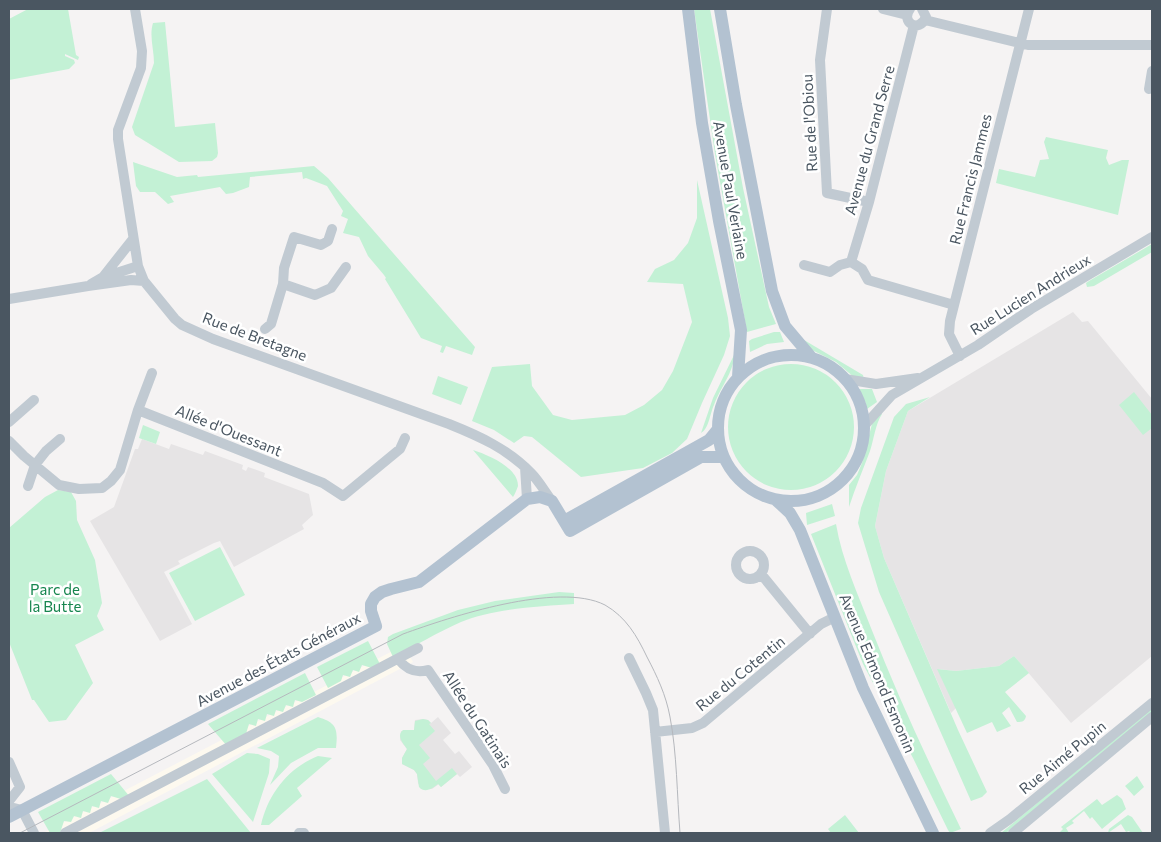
<svg xmlns="http://www.w3.org/2000/svg" width="1161" height="842" font-family="Commissioner,sans-serif">
  <style>
    .commercial { fill: #fdf9ef }
    .education { fill: #e6e4e5 }
    .green { fill: #c3f1d5 }
    .lines { fill: none; stroke-linecap: round; stroke-linejoin: round }
    .minor { stroke: #c1cad2; stroke-width: 10 }
    .major { stroke: #b3c2d1; stroke-width: 12 }
    .tram { stroke: #b5b8bd; stroke-width: 1 }
    .labels { text-anchor: middle; dominant-baseline: central; stroke-width: 5; stroke-linejoin: round; paint-order: stroke }
    .street-label { font-size: 15px; fill: #4a5661; stroke: #fff }
    .park-label { font-size: 15px; fill: #17864f; stroke: #fff }
  </style>
  <rect width="100%" height="100%" fill="#f5f3f3"/>
  <!-- commercial -->
  <path class="commercial" d="M404,645l9,17 -324,171h-44v-1z"/>
  <!-- education -->
  <path class="education" d="M1073,312l9,10 6,-1 64,78v257l-81,67 -57,-67 -15,10 -43,5 -18,-2 18,39 -5,5 -67,-155 -9,-32 11,-55 22,-60z
    M142,439l27,10 2,-5 32,11 2,-4 38,14 -1,4 4,2 2,-4 17,6 -1,4 45,17 4,21 -11,10 2,4 -70,38 -14,-26 -6,2 -36,18 2,3 -16,8 28,52 -32,17 -70,-120 24,-14 21,-58h3z
    M438,717l13,16 -8,7 12,14 4,-3 13,16 -12,10 -3,-3 -16,13 -2,-3 -7,5h-11l-3,-6 -1,-9 -3,-4 -12,-6v-6l5,-9 -7,-9 1,-9 13,-1 1,-10 8,-1 5,1 3,3z"/>
  <!-- green -->
  <path class="green" d="M28,9h40l8,46 3,2 -1,3 -13,-6v2l9,4 1,3 -6,6 -60,11v-61z
    M694,9h16l33,179 26,119 7,17 -29,8 -32,-178z
    M165,22l10,105 40,-4 3,30 -1,4 -5,4 -33,1 -44,-27 -3,-8 22,-64c0,-14 -5,-27 -1,-40z
    M1046,137l62,13 -2,8 3,7 13,-5h7l-11,55 -122,-32 3,-14 36,8 5,-17 9,-1 -5,-17z
    M133,162l44,15 20,-2 1,2 116,-11 14,12 25,29 122,140 -3,8 -26,-9 -3,7 -3,-1 2,-6 -21,-8 -36,-59 1,-1 -2,-3 -16,-19 -9,-19 -16,-4 5,-14 -7,-3 2,-5 -16,-25 -21,-8 -3,1 -1,-7 -52,5 -1,10 -16,6 -7,1 -6,-7 -50,9 4,6 -6,2 -13,-12h-15l-4,-6z
    M697,180l31,138 2,18 -6,19 -22,48 -15,36 -15,14 -29,15 -62,9 -49,-40 -8,-1 -10,7 -20,-13 -22,-9 20,-54 38,-3 2,22 21,29 19,5 53,-5 19,-10 18,-15 11,-19 19,-49 -9,-38 -36,-2 8,-13 19,-9 14,-17 9,-25z
    M1152,244v8l-58,34 -7,1 -1,-4 3,-2z
    M774,332h6l4,10 -17,2 -17,8 -1,-11 3,-2z
    M799,337l64,38 1,5 -9,-2 -19,-16 -30,-15z
    M735,353c-2,21 -14,33 -21,52 -4,8 -5,24 -13,28l12,-35z
    M728 427a63 63 0 1 1 126 0a63 63 0 1 1-126 0Z
    M438,376l30,11 -7,18 -29,-11z
    M858,389h14l5,13 -10,7 -2,-8z
    M1134,392l18,23v13l-9,7 -24,-30z
    M930,397l-22,14 -22,60 -11,55 9,32 74,172 29,62 -5,5 -11,4 -92,-209 -21,-69 3,-15 33,-91 12,-13z
    M880,410l2,4c-7,11 -8,25 -12,37 -7,19 -15,37 -21,56v-22l8,-10 5,-12 11,-43z
    M143,425l17,7 -4,12 -17,-6z
    M473,450c15,5 45,17 45,36 -1,3 -3,8 -5,11z
    M58,490l13,2 5,9 1,19 18,40 7,43 -5,13 7,14 -29,15 18,38 -27,37 -17,2 -15,-22h-2l-23,-58v-114l36,-31z
    M832,504l3,12 -28,9 -1,-12z
    M836,524c6,36 22,70 35,104 27,69 58,135 90,201l-11,4 -2,-3 -35,-72 -50,-94 -52,-130z
    M220,547l25,48 -50,26 -26,-48z
    M559,592l15,1v11c-34,2 -82,5 -113,18 -23,10 -46,24 -68,35l-6,-13 1,-7 5,-3 65,-24 37,-9z
    M368,641l13,25 -6,3 -13,-4 -3,7 -6,-2 -3,7 -7,-2 -2,6 -13,7 -11,-21z
    M1014,656l15,17 -24,19 21,24c-1,5 -3,6 -9,6l-8,-15 -7,6 9,13 -14,6 -5,-10 -25,11 -30,-64 19,2 43,-5z
    M305,673l11,22 -14,7 -7,-2 -2,7 -7,-2 -3,7 -7,-2 -2,6 -7,-2 -2,7 -7,-2 -2,7 -7,-2 -4,13 -18,9 -19,-22z
    M1152,708v4l-146,121h-5z
    M318,717c19,6 20,12 18,31h-18l-27,15 -21,22 8,-18 1,-11 -8,-5 -14,-3z
    M423,719l5,1 3,3 -2,1 6,7 -16,14 11,13 -7,6 13,17 16,-13 5,6 -16,13 -3,-3c-5,4 -13,10 -19,3l-2,-13 -3,-4 -12,-6v-6l5,-9c-4,-6 -11,-13 -4,-19h11l1,-9z
    M247,753l11,1 12,5 -1,14 -16,49 -41,-48z
    M318,756l14,2 -35,30 5,8 -33,29h-8c7,-31 27,-57 57,-69z
    M111,774l19,23 -6,3 -13,-4 -3,7 -7,-2 -2,7 -7,-2 -2,7 -7,-2 -2,7 -7,-2 -3,6 -7,-1 -4,12h-10l-12,-21z
    M1137,776l7,11 -10,9 -9,-10z
    M207,779l44,54h-152z
    M1117,795l5,4 4,10 -24,20 -10,-12 -2,2 -6,-8 -12,10 2,2 -8,5 3,5 -9,-1 3,-3 -2,-2 36,-28 5,6z
    M845,815l14,18h-28l-3,-4z
    M1128,815l4,2 11,16h-12l-2,-2 -3,1 -5,-8 -13,9 1,-4z"/>
  <g class="lines">
    <!-- minor -->
    <path class="minor" d="M135,9l7,42 -1,17 -23,62v9l20,127 6,15 31,38 7,6 31,14 236,85c30,12 59,25 82,49 8,8 14,19 21,28
      M827,9l-7,51 7,133 42,9
      M883,9l24,6
      M910,9c-10,13 9,25 16,8l-4,-8
      M925,20l103,25h124
      M1149,89l3,-18
      M851,262l18,-60 45,-177
      M804,265l26,7 10,-7 11,-3 11,7 6,11 86,25
      M104,277l34,-11
      M91,284l12,-7 30,-38
      M283,284l32,11 16,-7 15,-21
      M9,299l79,-13 43,-6 13,1
      M265,329l6,-5 12,-40 1,-16 10,-31 27,8 7,-4 4,-12
      M960,356l-11,-22 1,-13 79,-312
      M152,373l-14,37 185,73 20,13 57,-47 5,-11
      M845,379l31,5 42,-6
      M9,422l25,-22
      M864,426l28,-31 86,-50 53,-36 121,-72
      M9,441l15,15 35,29 20,4 23,-1 9,-7 9,-11 18,-60
      M525,467l2,32
      M28,486l7,-21 11,-14 14,-12
      M736 565a14 14 0 1 1 28 0a14 14 0 1 1-28 0Z
      M761,574l49,60
      M629,658l17,35 7,17 12,123
      M398,659c8,10 17,15 30,11l65,95 12,24
      M655,732l37,-4 11,-5 118,-99 14,-7
      M9,762l11,25 -11,14
      M14,808l8,2 12,23
      M65,833l353,-185
      M299,833h5
      M990,833l20,-14 142,-116
      M1013,833l139,-116"/>
    <!-- major -->
    <path class="major" d="M688,9l14,114 17,98 22,109 -3,47
      M720,9l16,96 36,186 13,35 27,32
      M718 428a73 73 0 1 1 146 0a73 73 0 1 1-146 0Z
      M777,501l13,12 10,17 63,158 70,145
      M564,521l145,-81 9,-11
      M9,817l367,-191 -5,-15v-7l4,-7 7,-5 9,-3 28,-7 108,-83 13,-2 12,4 18,30 131,-74h22"/>
    <!-- tram -->
    <path class="tram" d="M20,833l383,-199c47,-17 155,-53 202,-29 21,12 32,31 42,52 10,19 19,38 23,60 7,36 7,79 10,116"/>
  </g>
  <g class="labels">
    <!-- street labels -->
    <g class="street-label">
      <text transform="translate(809 123) rotate(-93)">Rue de l'Obiou</text>
      <text transform="translate(869 140) rotate(-75)">Avenue du Grand Serre</text>
      <text transform="translate(970 179) rotate(-76)">Rue Francis Jammes</text>
      <text transform="translate(731 190) rotate(80)">Avenue Paul Verlaine</text>
      <text transform="translate(1030 294) rotate(-32)">Rue Lucien Andrieux</text>
      <text transform="translate(255 336) rotate(21)">Rue de Bretagne</text>
      <text transform="translate(229 430) rotate(22)">Allée d'Ouessant</text>
      <text transform="translate(278 659) rotate(-28)">Avenue des États Généraux</text>
      <text transform="translate(740 673) rotate(-39)">Rue du Cotentin</text>
      <text transform="translate(878 673) rotate(67)">Avenue Edmond Esmonin</text>
      <text transform="translate(478 719) rotate(57)">Allée du Gatinais</text>
      <text transform="translate(1062 757) rotate(-39)">Rue Aimé Pupin</text>
    </g>
    <!-- park labels -->
    <g class="park-label">
      <text x="55" y="589">Parc de<tspan x="55" dy="17">la Butte</tspan></text>
    </g>
  </g>
  <!-- border -->
  <rect width="1161" height="842" fill="none" stroke="#4a5661" stroke-width="20"/>
</svg>
